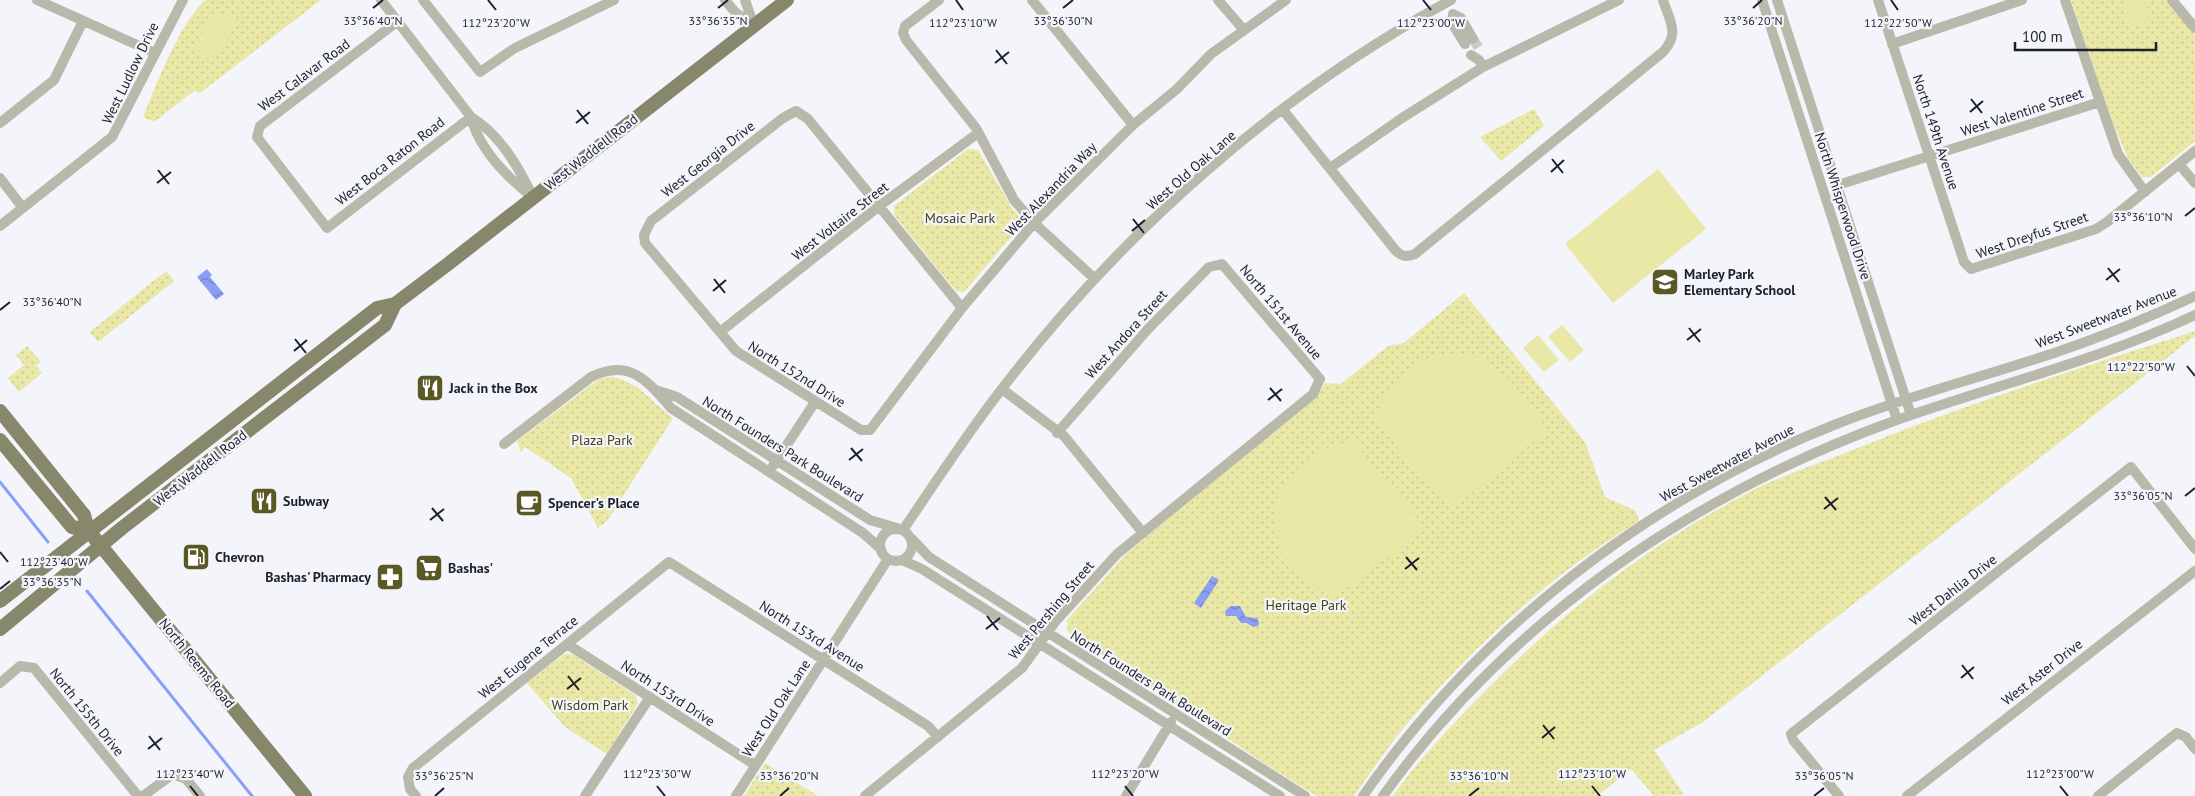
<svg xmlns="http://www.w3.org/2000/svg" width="2195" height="796" font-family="'PT Sans',sans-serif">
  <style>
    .green { fill: url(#green-dots) }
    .pitch { fill: #e9e8a6 }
    .water { fill: url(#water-waves) }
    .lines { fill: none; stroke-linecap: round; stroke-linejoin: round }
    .stream { stroke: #8ba0f5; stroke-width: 3 }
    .minor-tunnel { stroke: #c8cad2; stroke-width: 10; stroke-dasharray: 10 5; stroke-linecap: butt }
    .minor { stroke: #b9b9ab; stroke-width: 10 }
    .major { stroke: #87876c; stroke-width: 14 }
    .ticks { fill: none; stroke: #1d202c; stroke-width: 2 }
    .labels { text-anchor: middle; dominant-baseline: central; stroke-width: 4.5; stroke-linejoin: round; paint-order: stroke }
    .street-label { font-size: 14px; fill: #1d202c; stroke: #f3f5fb }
    .park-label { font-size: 14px; fill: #454318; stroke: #f3f5fb }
    .poi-label { font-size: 14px; font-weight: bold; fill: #1d202c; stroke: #f3f5fb; text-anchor: start }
    .ticks-label { font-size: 12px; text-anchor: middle; fill: #1d202c; stroke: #f3f5fb; stroke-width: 4.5; stroke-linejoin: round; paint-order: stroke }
  </style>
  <defs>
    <pattern id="green-dots" width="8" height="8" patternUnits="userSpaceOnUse" patternTransform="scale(1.25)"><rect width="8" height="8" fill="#e9e8a6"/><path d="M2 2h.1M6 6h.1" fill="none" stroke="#c7c78f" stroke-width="1.8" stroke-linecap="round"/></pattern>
    <pattern id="water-waves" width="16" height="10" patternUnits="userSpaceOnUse" patternTransform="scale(1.25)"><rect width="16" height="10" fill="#8ba0f5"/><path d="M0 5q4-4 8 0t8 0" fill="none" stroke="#7182c7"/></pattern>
  </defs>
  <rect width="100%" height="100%" fill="#f3f5fb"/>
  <!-- green -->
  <path class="green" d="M206,0h115l-121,93 -6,-2 -40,31 -11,-5c13,-31 37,-96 63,-117z
    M2071,0h95l29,35v106l-44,36h-9l-14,-19 -17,-39z
    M1534,109l10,17 -43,35 -21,-24z
    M968,149l10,1 34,58 9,11 -4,11 -53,62 -8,-1 -62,-76v-9z
    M166,271l8,10 -76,61 -8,-10z
    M1464,293l121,149 20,55 31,14 3,10c-87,53 -162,122 -229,199 -20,24 -38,50 -56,76h-37l-47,-29 -202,-135 -1,-12 61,-68 188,-155 9,-14 16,1 47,-38 16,-3z
    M2195,331v5l-492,386 -49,28 30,45 -30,1 -23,-27 -34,27h-204c26,-37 59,-71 91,-104 79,-80 164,-147 264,-199 31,-17 64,-27 97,-40 114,-47 232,-84 350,-122z
    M27,346l14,16 -5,4 6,7 -23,19 -11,-14 16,-13 -8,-10z
    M612,377c28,5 39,25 61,41l-66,103 -9,7 -27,-50 -46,-31 -4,6 -4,-12 82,-62z
    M564,654h8l63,41 3,8 -31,51 -42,-27 -38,-44z
    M765,763l53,33h-74z"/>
  <!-- pitch -->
  <path class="pitch" d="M2147,1l1,22 -24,1 -1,-22z
    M216,10l21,12 -23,40 -21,-13z
    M1658,169l48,60 -93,74 -48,-59z
    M1562,325l22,25 -14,12 -22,-25z
    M1538,335l21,25 -15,12 -21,-24z
    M1443,354c12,1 29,0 39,4 19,8 57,54 65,73l-90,74h-10l-72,-84c6,-23 26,-51 49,-61 6,-3 13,-4 19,-6z
    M1352,440l71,85 -1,7 -88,65 -20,-11 -16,-14 -17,-21 -8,-31 7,-32 22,-24 20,-15z"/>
  <!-- water -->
  <path class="water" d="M207,269l5,6 -2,2 14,17 -8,6 -19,-23z
    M1212,576l7,4 -18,28 -7,-5z
    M1231,606h9l6,11 11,1 2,5 -1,3 -5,1 -6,-4h-6l-5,-7h-10l-1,-5z"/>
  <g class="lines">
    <!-- stream -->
    <path class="stream" d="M0,482l48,60
      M87,591l165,205"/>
    <!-- minor-tunnel -->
    <path class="minor-tunnel" d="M1473,39l7,11"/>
    <!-- minor -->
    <path class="minor" d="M37,0l118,53
      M381,0l90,117c29,17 48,51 62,80
      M423,0l57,72 35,-24 99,-48
      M725,0l10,12 19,14
      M745,0l9,26
      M939,0l-34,26 -2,7 3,7 70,88 38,72 20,23 61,56
      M1032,0l101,125
      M1218,0l25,29
      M1762,0l135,420
      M1777,0l134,415
      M1878,0l86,262 7,7 125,-40 11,-7 88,-71
      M2065,0l53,154 27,38
      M2172,0l23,28
      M1453,14l-1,9 13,21
      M1453,14l8,4 12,21
      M398,21l-138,105 -3,11 70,91 144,-111
      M1892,44l130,-44
      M1471,55l8,5 4,7
      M1283,110l113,141c7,6 11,6 19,3l248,-202c17,-19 7,-30 0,-52
      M471,117c8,32 35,59 60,79
      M0,123l54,-43 29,-59
      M2179,164l16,19
      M1330,168l72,-50 81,-51 136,-67
      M0,178l23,30
      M1838,185l262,-83
      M0,226l112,-89 71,-137
      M962,308l-154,-189 -12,-8 -13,7 -132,103 -7,14 1,8 91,108 125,79h9l92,-122 72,-85 99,-98 44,-36 34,-35 75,-54
      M720,332l158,-125 100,-74
      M1002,389l62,47 79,97
      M656,390l21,7 193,123 27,8
      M504,444l87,-67c38,-19 56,3 80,31l192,125 18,16
      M773,466l42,-64
      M880 545a16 16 0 1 1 32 0a16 16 0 1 1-32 0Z
      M903,530c32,-47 63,-95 98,-140 120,-157 276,-296 450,-390
      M912,539l17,18 376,239
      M902,560l20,9 358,227
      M567,644l188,121
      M0,683l20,-17 14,2 104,128
      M143,796l30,-22 13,5 14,17
      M416,796l-6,-7 -2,-12 5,-9 256,-206 259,164 10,11
      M585,796l65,-99
      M736,796l152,-237
      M865,796l157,-128 33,-46 62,-68 196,-160 7,-15 -98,-115 -13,3 -61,62 -91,104
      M1126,796l45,-74
      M1363,796c115,-165 284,-297 471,-371 73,-29 149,-48 223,-73 47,-16 93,-35 138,-56
      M1383,796c126,-176 310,-302 511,-375 101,-36 204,-60 301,-106
      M1839,796l-46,-56 -2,-6 340,-267 64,82
      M1907,796l288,-225
      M2098,796l79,-63 9,4 9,12"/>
    <!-- major -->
    <path class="major" d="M0,411l84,104 4,15 217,266
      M0,440l72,87 16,3
      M0,601l377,-293 18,-4 53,-40 339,-264
      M0,629l122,-101 263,-203 10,-21"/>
  </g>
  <!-- ticks -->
  <path class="ticks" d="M488,0l8,10M956,0l7,10M1423,0l8,10M1891,0l7,10M373,8l10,-8M718,8l10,-8M1063,8l10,-8M1753,8l9,-8M996,50l11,14M995,63l14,-11M1971,99l11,14M577,110l11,14M1970,112l13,-11M576,123l14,-11M1552,159l11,14M158,170l11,14M1551,172l13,-12M157,183l14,-11M2185,216l10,-8M1133,219l11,14M1132,231l13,-11M2108,268l11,14M714,279l11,14M2106,280l14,-11M713,291l13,-11M0,310l10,-8M1689,328l11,14M295,339l11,14M1687,340l14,-11M294,351l13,-11M2187,366l8,10M1270,388l11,13M1268,400l14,-11M851,448l11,13M849,460l14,-11M2185,496l10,-8M1825,497l11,13M432,508l11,13M1824,509l14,-11M430,520l14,-11M0,552l8,10M1406,557l11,13M1405,569l14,-11M0,589l10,-8M987,616l11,14M986,629l14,-11M1962,665l11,14M568,676l11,14M1961,678l13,-11M567,689l14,-11M1543,725l11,14M149,736l11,14M1542,738l13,-11M148,749l14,-11M190,786l8,10M657,786l8,10M1125,786l8,10M1592,786l8,10M2060,786l8,10M435,796l9,-8M780,796l9,-8M1469,796l10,-8M1814,796l10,-8"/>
  <!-- icons -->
  <defs>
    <g id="school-square" transform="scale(1.4375)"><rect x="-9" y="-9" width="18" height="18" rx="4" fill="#5a5825" stroke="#f3f5fb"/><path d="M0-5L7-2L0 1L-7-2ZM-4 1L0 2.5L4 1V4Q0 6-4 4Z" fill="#fff"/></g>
    <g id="restaurant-square" transform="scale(1.4375)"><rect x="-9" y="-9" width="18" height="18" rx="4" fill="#5a5825" stroke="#f3f5fb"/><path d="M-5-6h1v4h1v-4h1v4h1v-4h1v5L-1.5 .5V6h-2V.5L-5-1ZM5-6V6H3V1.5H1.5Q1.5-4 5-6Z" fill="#fff"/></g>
    <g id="cafe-square" transform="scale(1.4375)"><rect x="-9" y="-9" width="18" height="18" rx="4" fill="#5a5825" stroke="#f3f5fb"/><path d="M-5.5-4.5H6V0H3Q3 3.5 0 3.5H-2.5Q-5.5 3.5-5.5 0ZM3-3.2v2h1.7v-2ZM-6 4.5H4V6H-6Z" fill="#fff"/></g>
    <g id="fuel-square" transform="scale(1.4375)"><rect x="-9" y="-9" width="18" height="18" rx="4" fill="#5a5825" stroke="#f3f5fb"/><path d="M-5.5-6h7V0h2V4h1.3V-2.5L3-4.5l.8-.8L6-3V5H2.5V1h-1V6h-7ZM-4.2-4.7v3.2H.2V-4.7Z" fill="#fff"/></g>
    <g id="supermarket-square" transform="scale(1.4375)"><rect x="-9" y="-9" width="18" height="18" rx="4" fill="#5a5825" stroke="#f3f5fb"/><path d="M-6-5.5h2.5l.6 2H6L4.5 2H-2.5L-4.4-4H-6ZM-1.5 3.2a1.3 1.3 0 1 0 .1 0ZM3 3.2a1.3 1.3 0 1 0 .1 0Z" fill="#fff"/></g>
    <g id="pharmacy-square" transform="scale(1.4375)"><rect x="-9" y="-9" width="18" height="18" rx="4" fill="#5a5825" stroke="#f3f5fb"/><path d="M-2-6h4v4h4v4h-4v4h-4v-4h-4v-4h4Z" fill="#fff"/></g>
  </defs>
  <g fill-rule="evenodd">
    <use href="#school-square" x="1665" y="282"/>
    <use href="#restaurant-square" x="430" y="388"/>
    <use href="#restaurant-square" x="264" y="501"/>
    <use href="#cafe-square" x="529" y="503"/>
    <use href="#fuel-square" x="196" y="557"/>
    <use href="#supermarket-square" x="429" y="568"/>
    <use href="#pharmacy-square" x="390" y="577"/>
  </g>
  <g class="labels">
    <!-- street labels -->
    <g class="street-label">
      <text transform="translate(130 73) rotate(-64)">West Ludlow Drive</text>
      <text transform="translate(304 75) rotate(-37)">West Calavar Road</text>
      <text transform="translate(2022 112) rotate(-18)">West Valentine Street</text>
      <text transform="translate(1936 132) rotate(72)">North 149th Avenue</text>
      <text transform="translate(591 152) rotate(-38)">West Waddell Road</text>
      <text transform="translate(708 159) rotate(-38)">West Georgia Drive</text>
      <text transform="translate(390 161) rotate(-38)">West Boca Raton Road</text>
      <text transform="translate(1191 170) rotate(-41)">West Old Oak Lane</text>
      <text transform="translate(1051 189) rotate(-46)">West Alexandria Way</text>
      <text transform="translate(1843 206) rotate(72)">North Whisperwood Drive</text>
      <text transform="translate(840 221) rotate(-38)">West Voltaire Street</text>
      <text transform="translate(2032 235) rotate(-19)">West Dreyfus Street</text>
      <text transform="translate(1281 312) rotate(50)">North 151st Avenue</text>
      <text transform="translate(2106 317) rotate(-21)">West Sweetwater Avenue</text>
      <text transform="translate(1126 334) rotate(-48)">West Andora Street</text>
      <text transform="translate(797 374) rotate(32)">North 152nd Drive</text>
      <text transform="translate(783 449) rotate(32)">North Founders Park Boulevard</text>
      <text transform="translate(1727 463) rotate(-28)">West Sweetwater Avenue</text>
      <text transform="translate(200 468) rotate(-38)">West Waddell Road</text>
      <text transform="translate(1953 590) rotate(-38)">West Dahlia Drive</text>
      <text transform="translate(1051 610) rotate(-50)">West Pershing Street</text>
      <text transform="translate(812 636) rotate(32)">North 153rd Avenue</text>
      <text transform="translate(528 657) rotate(-39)">West Eugene Terrace</text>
      <text transform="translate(197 663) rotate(51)">North Reems Road</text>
      <text transform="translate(2042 672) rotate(-38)">West Aster Drive</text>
      <text transform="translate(1151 683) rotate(32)">North Founders Park Boulevard</text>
      <text transform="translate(668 693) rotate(33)">North 153rd Drive</text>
      <text transform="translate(776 708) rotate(-57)">West Old Oak Lane</text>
      <text transform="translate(87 712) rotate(51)">North 155th Drive</text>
    </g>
    <!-- park labels -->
    <g class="park-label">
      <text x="960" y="218">Mosaic Park</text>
      <text x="602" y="440">Plaza Park</text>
      <text x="1306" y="605">Heritage Park</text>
      <text x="590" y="705">Wisdom Park</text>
    </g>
    <!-- poi labels -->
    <g class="poi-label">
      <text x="1684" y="274">Marley Park<tspan x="1684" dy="16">Elementary School</tspan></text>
      <text x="449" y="388">Jack in the Box</text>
      <text x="283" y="501">Subway</text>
      <text x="548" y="503">Spencer's Place</text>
      <text x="215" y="557">Chevron</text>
      <text x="448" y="568">Bashas'</text>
      <text x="371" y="577" text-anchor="end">Bashas' Pharmacy</text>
    </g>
  </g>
  <g class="ticks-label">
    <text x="373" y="25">33°36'40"N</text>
    <text x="718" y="25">33°36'35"N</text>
    <text x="1063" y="25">33°36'30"N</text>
    <text x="1753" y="25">33°36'20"N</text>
    <text x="496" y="27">112°23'20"W</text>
    <text x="1898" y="27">112°22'50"W</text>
    <text x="963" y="27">112°23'10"W</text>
    <text x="1431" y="27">112°23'00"W</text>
    <text x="2143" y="221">33°36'10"N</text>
    <text x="52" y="306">33°36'40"N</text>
    <text x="2141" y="371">112°22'50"W</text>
    <text x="2143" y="500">33°36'05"N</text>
    <text x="54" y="566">112°23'40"W</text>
    <text x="52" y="586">33°36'35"N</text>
    <text x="190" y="778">112°23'40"W</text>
    <text x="657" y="778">112°23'30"W</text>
    <text x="1125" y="778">112°23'20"W</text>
    <text x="1592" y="778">112°23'10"W</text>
    <text x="2060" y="778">112°23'00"W</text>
    <text x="444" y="780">33°36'25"N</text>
    <text x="789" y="780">33°36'20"N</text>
    <text x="1479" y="780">33°36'10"N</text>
    <text x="1824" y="780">33°36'05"N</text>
  </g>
  <!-- scale -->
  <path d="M2015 42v8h141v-8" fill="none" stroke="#1d202c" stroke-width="2.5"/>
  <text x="2022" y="42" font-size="15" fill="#1d202c" stroke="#f3f5fb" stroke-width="4" paint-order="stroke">100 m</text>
</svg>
